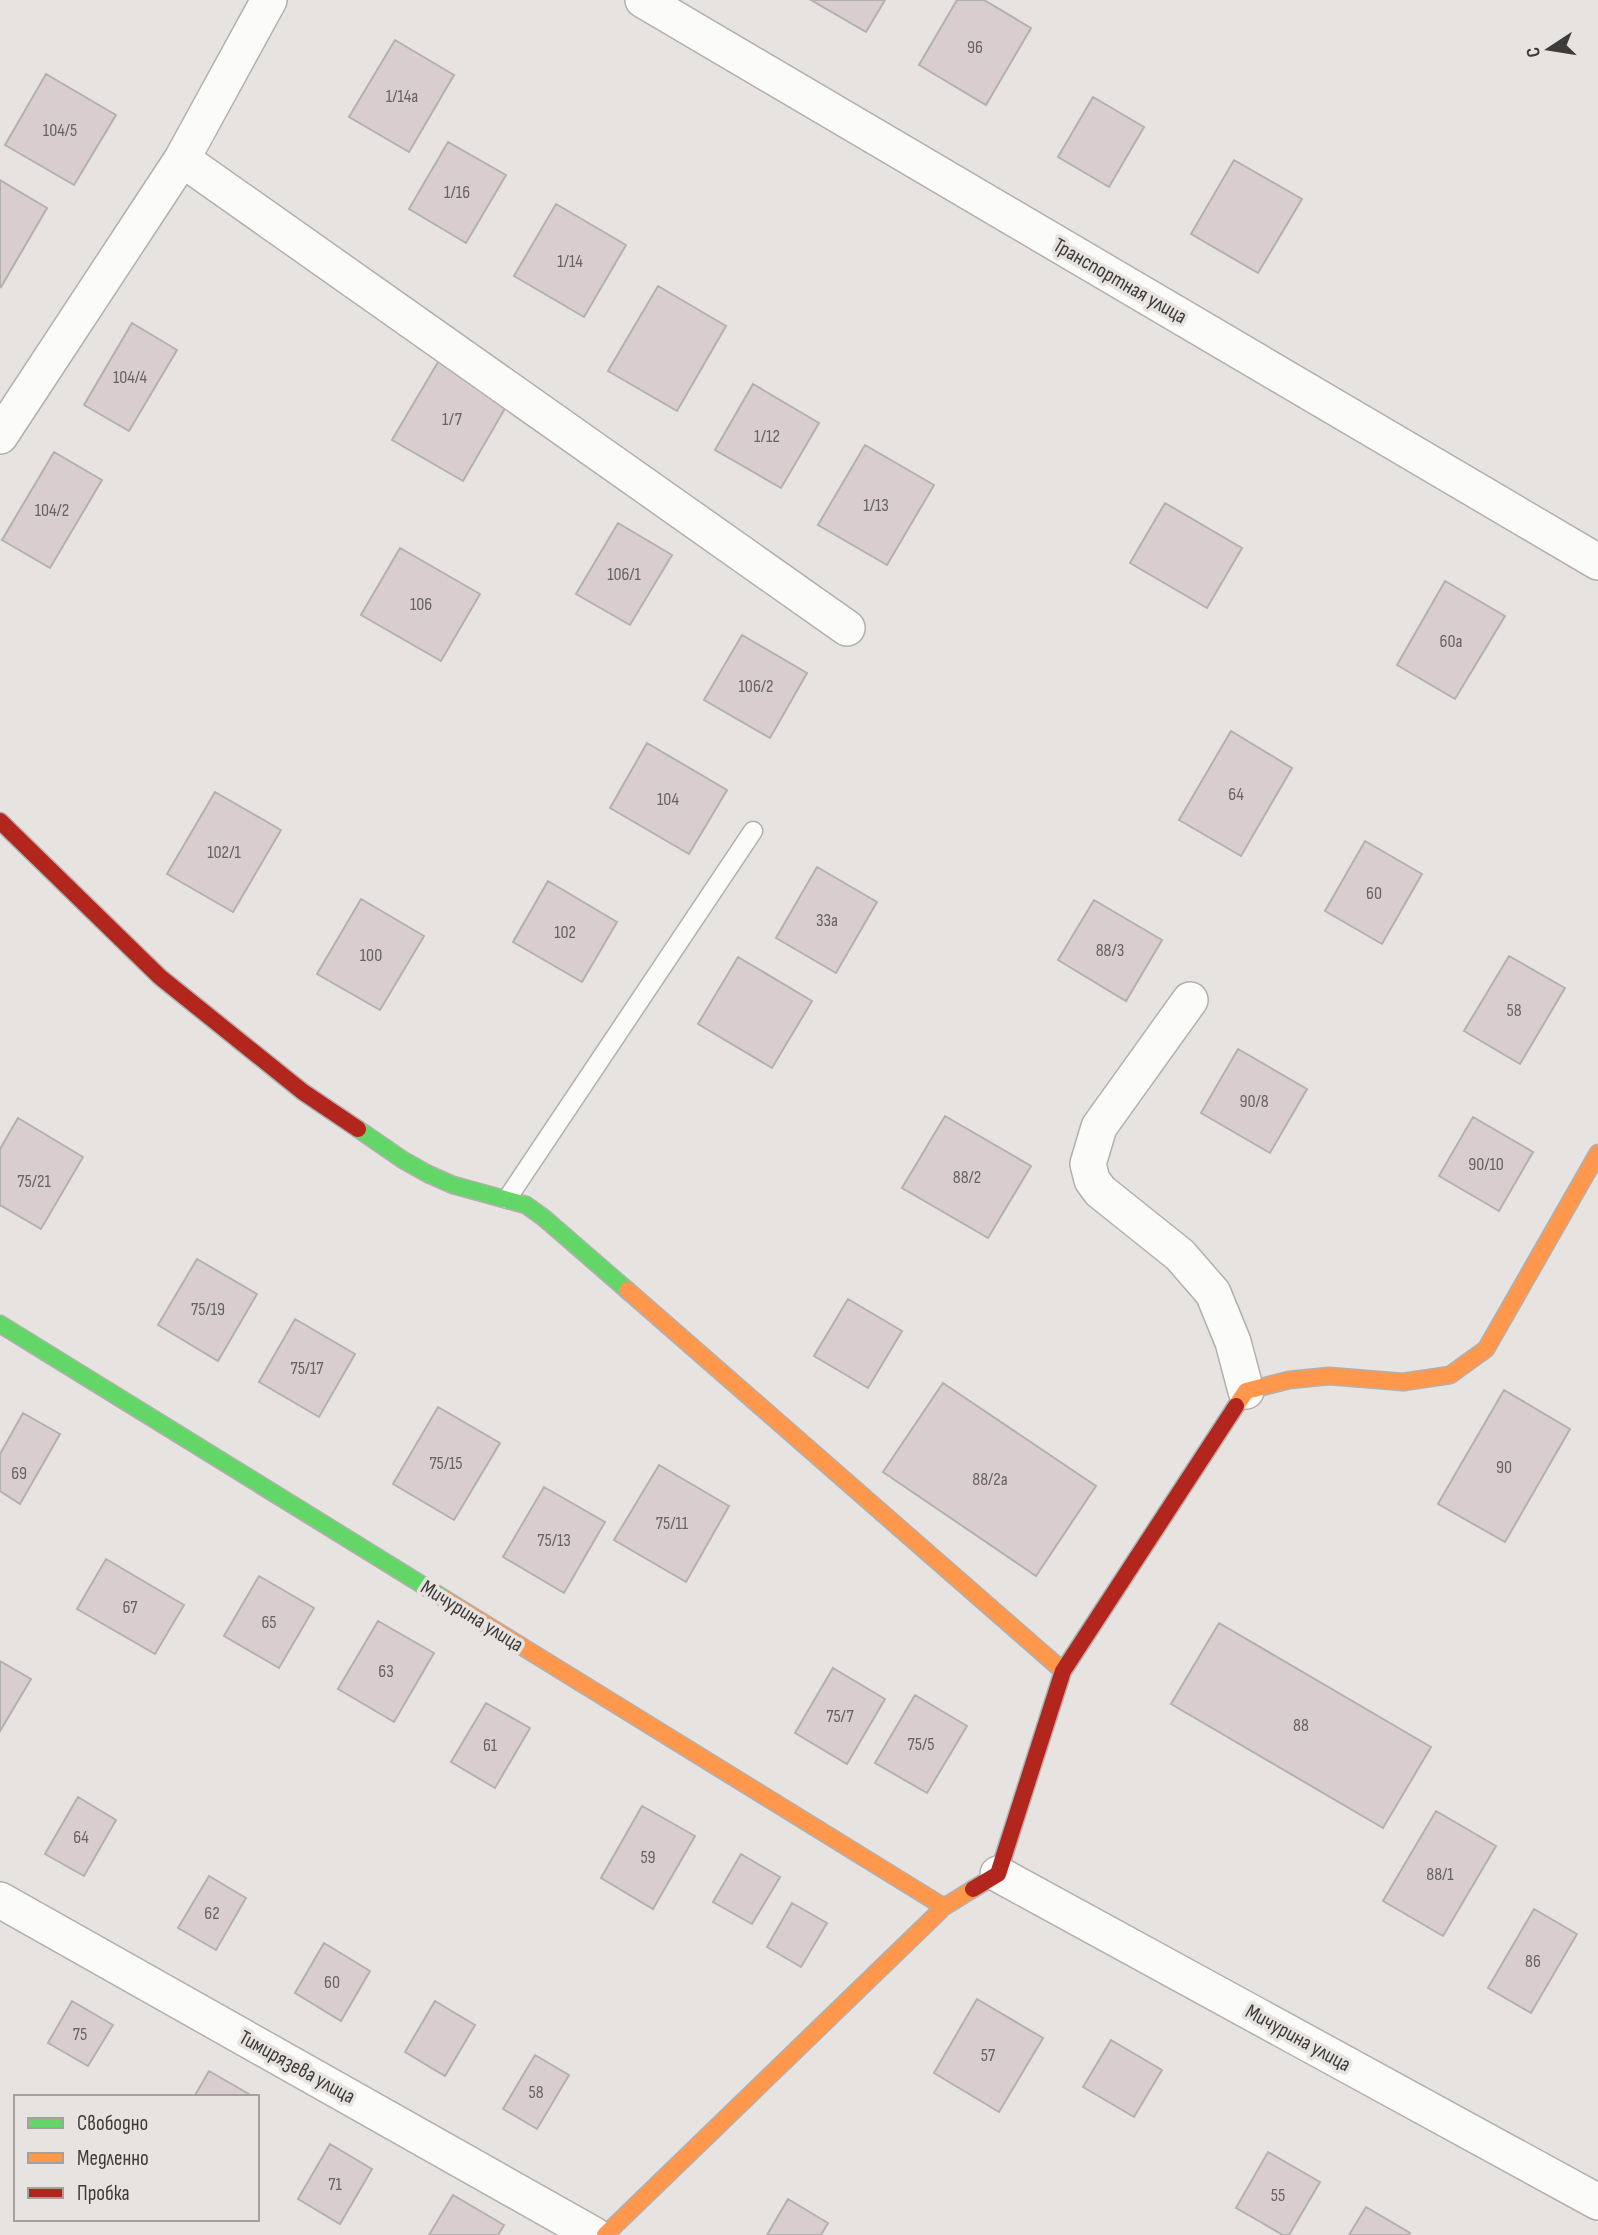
<svg xmlns="http://www.w3.org/2000/svg" width="1598" height="2235" font-family="'Sofia Sans Condensed',sans-serif">
  <style>
    .building { fill: #dacdd0; stroke: #b3b0b0; stroke-width: 2 }
    .lines { fill: none; stroke-linecap: round; stroke-linejoin: round }
    .lane-casing { stroke: #b2b0af; stroke-width: 21 }
    .street-casing { stroke: #b2b0af; stroke-width: 38 }
    .fast-casing { stroke: #b2b0af; stroke-width: 19 }
    .slow-casing { stroke: #b2b0af; stroke-width: 19 }
    .jam-casing { stroke: #b2b0af; stroke-width: 19 }
    .lane { stroke: #fbfbfa; stroke-width: 18 }
    .street { stroke: #fbfbfa; stroke-width: 35 }
    .fast { stroke: #63d668; stroke-width: 16 }
    .slow { stroke: #ff974d; stroke-width: 16 }
    .jam { stroke: #b3261e; stroke-width: 16 }
    .labels { text-anchor: middle; dominant-baseline: central; stroke-width: 7; stroke-linejoin: round; paint-order: stroke }
    .number-label { font-size: 18px; fill: #676263 }
    .street-label { font-size: 21px; fill: #3d3c3b; stroke: #e7e3e0 }
  </style>
  <rect width="100%" height="100%" fill="#e6e3e1"/>
  <!-- building -->
  <path class="building" d="M811,0h74l-19,32z
    M957,0h27l47,28 -45,77 -67,-40z
    M395,40l59,35 -45,77 -60,-35z
    M46,74l70,41 -42,70 -69,-40z
    M1093,97l51,30 -35,60 -51,-30z
    M448,142l58,33 -40,68 -57,-34z
    M1234,160l68,39 -44,74 -67,-39z
    M0,180l47,28 -46,79 -1,-1z
    M556,204l70,41 -42,72 -70,-41z
    M658,286l68,40 -49,85 -69,-40z
    M132,323l45,27 -48,81 -45,-26z
    M441,357l70,41 -48,83 -71,-41z
    M753,384l66,39 -38,65 -66,-38z
    M865,445l69,40 -47,80 -69,-40z
    M54,452l48,28 -52,88 -48,-28z
    M1165,503l77,45 -35,60 -77,-45z
    M618,523l54,32 -42,70 -54,-31z
    M400,548l80,46 -39,67 -80,-46z
    M1445,581l60,35 -50,83 -58,-34z
    M742,635l65,38 -37,65 -66,-38z
    M1231,731l61,37 -51,88 -62,-36z
    M647,743l80,47 -38,64 -79,-46z
    M215,792l66,38 -48,82 -66,-38z
    M1365,841l57,33 -40,70 -57,-33z
    M817,867l60,35 -41,71 -60,-35z
    M548,881l69,41 -35,60 -69,-40z
    M361,899l63,37 -44,74 -63,-36z
    M1094,900l68,40 -36,61 -68,-41z
    M1509,956l56,32 -45,76 -56,-33z
    M738,957l74,44 -40,67 -74,-44z
    M1238,1049l69,40 -37,64 -69,-40z
    M945,1116l86,50 -43,72 -86,-50z
    M1473,1117l60,35 -34,59 -60,-35z
    M18,1118l65,39 -42,72 -41,-24v-56z
    M197,1259l60,35 -39,67 -60,-36z
    M848,1299l54,32 -34,57 -54,-32z
    M295,1319l60,35 -36,63 -60,-35z
    M943,1383l153,103 -60,90 -153,-104z
    M1504,1390l66,39 -65,113 -67,-38z
    M438,1407l62,36 -46,77 -61,-36z
    M23,1413l37,21 -40,70 -20,-13v-37z
    M659,1465l70,41 -43,76 -72,-42z
    M544,1487l61,35 -41,71 -61,-36z
    M106,1559l78,46 -29,49 -78,-45z
    M259,1576l55,32 -35,60 -55,-32z
    M378,1621l56,32 -40,69 -56,-33z
    M1219,1623l212,124 -48,81 -212,-124z
    M0,1661l31,18 -31,52z
    M833,1668l52,31 -38,65 -52,-31z
    M915,1695l52,31 -40,67 -52,-30z
    M486,1703l44,25 -35,60 -44,-26z
    M78,1797l38,23 -32,56 -39,-22z
    M642,1806l53,30 -42,73 -52,-31z
    M1436,1811l60,35 -53,90 -60,-35z
    M741,1854l39,23 -28,47 -39,-22z
    M209,1876l37,22 -30,52 -38,-22z
    M792,1903l35,20 -26,44 -34,-20z
    M1534,1909l43,25 -46,79 -43,-25z
    M324,1943l46,28 -29,50 -46,-28z
    M977,1999l66,39 -44,74 -65,-39z
    M72,2001l41,24 -25,41 -40,-23z
    M435,2001l40,24 -30,51 -40,-24z
    M1111,2040l51,30 -28,47 -51,-30z
    M535,2055l34,20 -32,54 -34,-20z
    M209,2071l45,26h-60z
    M330,2144l42,25 -32,55 -42,-25z
    M1268,2152l52,30 -31,53h-6l-47,-27z
    M453,2195l51,30 -6,10h-69z
    M788,2199l40,24 -7,12h-54z
    M1366,2207l44,26 -1,2h-60z"/>
  <g class="lines">
    <!-- lane casing -->
    <g class="lane-casing">
      <path id="lane" d="M507,1199l246,-368"/>
    </g>
    <!-- street casing -->
    <g class="street-casing">
      <path id="street" d="M643,0l955,562
        M182,159l665,469
        M0,436l182,-277 87,-159
        M1190,1000l-91,127 -11,37 4,16 8,11 80,64 33,38 20,49 13,49
        M998,1874l600,328
        M0,1900l594,335"/>
    </g>
    <!-- fast casing -->
    <g class="fast-casing">
      <path id="fast" d="M358,1129l45,31 25,14 25,11 73,20 18,13 83,72
        M0,1324l445,275"/>
    </g>
    <!-- slow casing -->
    <g class="slow-casing">
      <path id="slow" d="M627,1290l436,381
        M1236,1406l10,-15 43,-11 40,-4 74,6 47,-7 36,-26 112,-196
        M445,1599l499,308
        M605,2235l339,-328 29,-18"/>
    </g>
    <!-- jam casing -->
    <g class="jam-casing">
      <path id="jam" d="M0,821l160,156 143,115 55,37
        M973,1889l25,-15 65,-203 173,-265"/>
    </g>
    <!-- lane -->
    <use href="#lane" class="lane"/>
    <!-- street -->
    <use href="#street" class="street"/>
    <!-- fast -->
    <use href="#fast" class="fast"/>
    <!-- slow -->
    <use href="#slow" class="slow"/>
    <!-- jam -->
    <use href="#jam" class="jam"/>
  </g>
  <g class="labels">
    <!-- number labels -->
    <g class="number-label">
      <text x="975" y="47">96</text>
      <text x="402" y="96">1/14а</text>
      <text x="60" y="130">104/5</text>
      <text x="457" y="192">1/16</text>
      <text x="570" y="261">1/14</text>
      <text x="130" y="377">104/4</text>
      <text x="452" y="419">1/7</text>
      <text x="767" y="436">1/12</text>
      <text x="876" y="505">1/13</text>
      <text x="52" y="510">104/2</text>
      <text x="624" y="574">106/1</text>
      <text x="421" y="604">106</text>
      <text x="1451" y="641">60а</text>
      <text x="756" y="686">106/2</text>
      <text x="1236" y="794">64</text>
      <text x="668" y="799">104</text>
      <text x="224" y="852">102/1</text>
      <text x="1374" y="893">60</text>
      <text x="827" y="920">33а</text>
      <text x="565" y="932">102</text>
      <text x="1110" y="950">88/3</text>
      <text x="371" y="955">100</text>
      <text x="1514" y="1010">58</text>
      <text x="1254" y="1101">90/8</text>
      <text x="1486" y="1164">90/10</text>
      <text x="967" y="1177">88/2</text>
      <text x="34" y="1181">75/21</text>
      <text x="208" y="1309">75/19</text>
      <text x="307" y="1368">75/17</text>
      <text x="446" y="1463">75/15</text>
      <text x="1504" y="1467">90</text>
      <text x="19" y="1473">69</text>
      <text x="990" y="1479">88/2а</text>
      <text x="672" y="1523">75/11</text>
      <text x="554" y="1540">75/13</text>
      <text x="130" y="1607">67</text>
      <text x="269" y="1622">65</text>
      <text x="386" y="1671">63</text>
      <text x="840" y="1716">75/7</text>
      <text x="1301" y="1725">88</text>
      <text x="921" y="1744">75/5</text>
      <text x="490" y="1745">61</text>
      <text x="81" y="1837">64</text>
      <text x="648" y="1857">59</text>
      <text x="1440" y="1874">88/1</text>
      <text x="212" y="1913">62</text>
      <text x="1533" y="1961">86</text>
      <text x="332" y="1982">60</text>
      <text x="80" y="2034">75</text>
      <text x="988" y="2055">57</text>
      <text x="536" y="2092">58</text>
      <text x="335" y="2184">71</text>
      <text x="1278" y="2195">55</text>
    </g>
    <!-- street labels -->
    <g class="street-label">
      <text transform="translate(1120 281) rotate(30)">Транспортная улица</text>
      <text transform="translate(472 1616) rotate(32)">Мичурина улица</text>
      <text transform="translate(1298 2038) rotate(29)">Мичурина улица</text>
      <text transform="translate(297 2067) rotate(29)">Тимирязева улица</text>
    </g>
  </g>
  <!-- legend -->
  <rect x="14" y="2095" width="245" height="126" fill="#e7e3e0" stroke="#a3a09e" stroke-width="2"/>
  <rect x="28" y="2118" width="35" height="10" fill="#63d668" stroke="#a3a09e" stroke-width="2"/>
  <text x="77" y="2130" font-size="21" fill="#3d3c3b">Свободно</text>
  <rect x="28" y="2153" width="35" height="10" fill="#ff974d" stroke="#a3a09e" stroke-width="2"/>
  <text x="77" y="2165" font-size="21" fill="#3d3c3b">Медленно</text>
  <rect x="28" y="2188" width="35" height="10" fill="#b3261e" stroke="#a3a09e" stroke-width="2"/>
  <text x="77" y="2200" font-size="21" fill="#3d3c3b">Пробка</text>
  <!-- north arrow -->
  <g transform="translate(1549 49) rotate(258)" stroke="#e7e3e0" stroke-width="5" paint-order="stroke">
  <path d="M0-5L12 26L0 18L-12 26Z" fill="#3d3c3b"/>
  <text y="-10" font-size="19" font-weight="bold" text-anchor="middle" fill="#3d3c3b">С</text>
  </g>
</svg>
